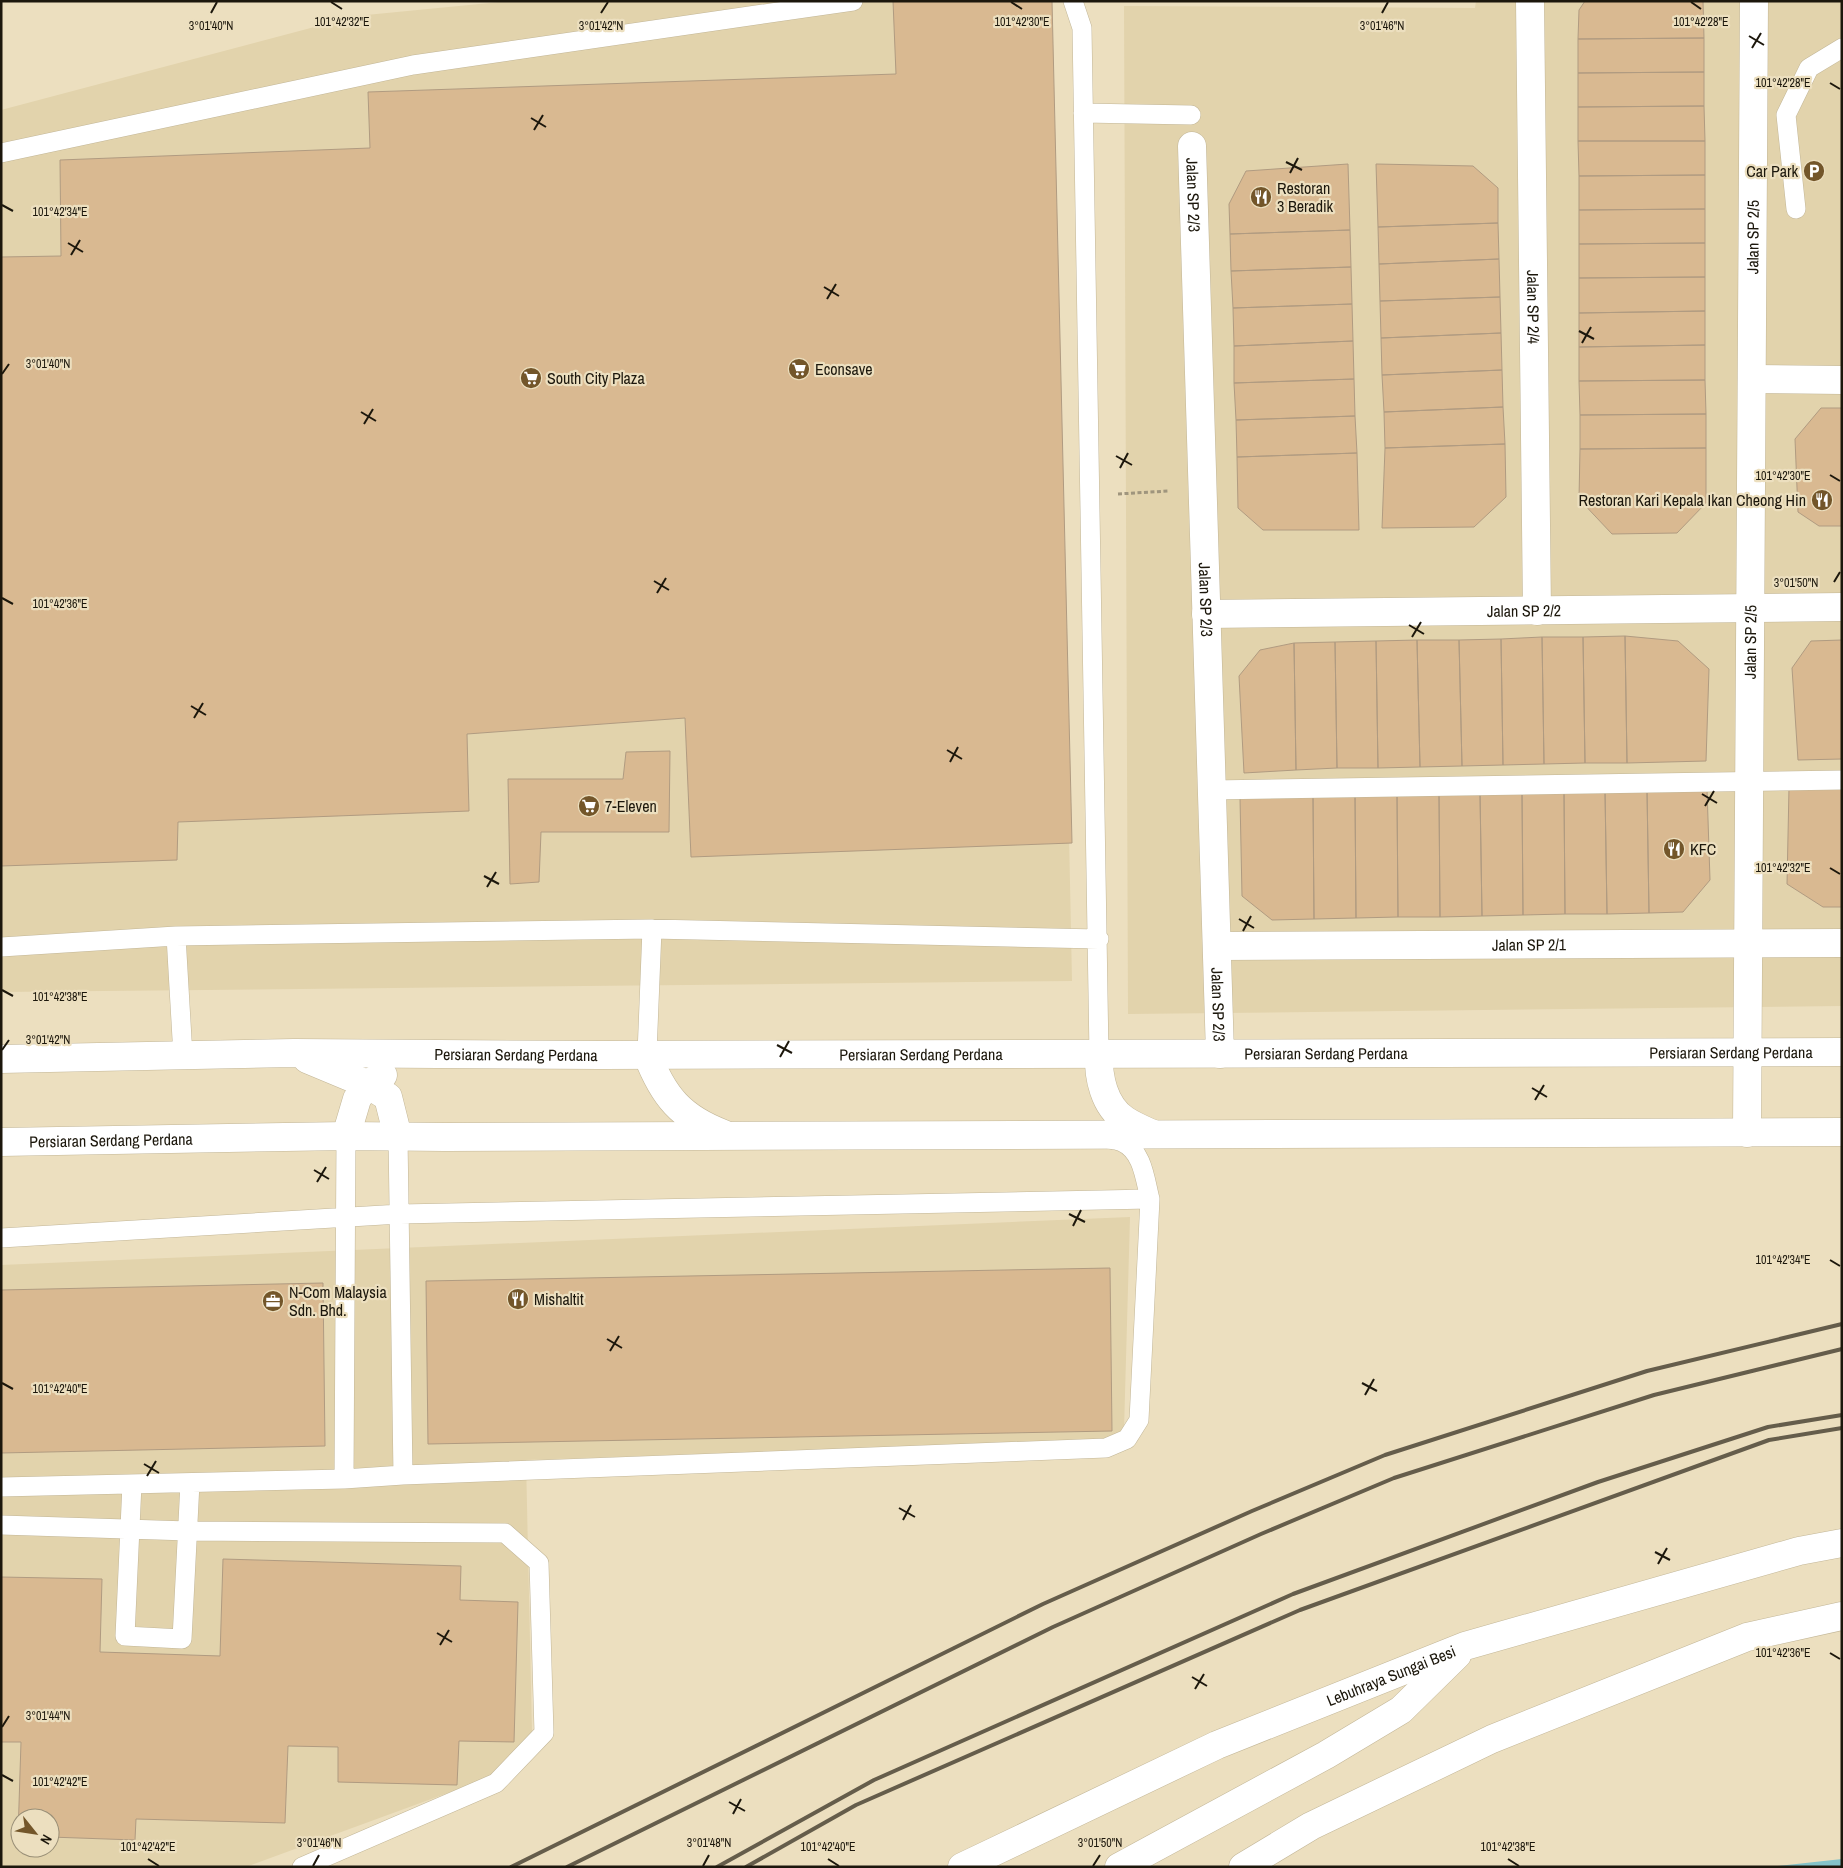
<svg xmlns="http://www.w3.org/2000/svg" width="1843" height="1868" font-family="'Archivo Narrow',sans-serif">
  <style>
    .built { fill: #e2d3ac; fill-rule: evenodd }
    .water { fill: #84c3c9 }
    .building { fill: #d9b991; stroke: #b09b81 }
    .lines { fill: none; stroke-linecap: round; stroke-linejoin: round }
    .service-casing { stroke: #c2b697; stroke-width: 20 }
    .minor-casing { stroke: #c2b697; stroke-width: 29 }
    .secondary-casing { stroke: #c2b697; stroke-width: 29 }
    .motorway-casing { stroke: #c2b697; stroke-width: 29 }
    .path { stroke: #9f957d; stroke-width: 3; stroke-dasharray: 4 2.5; stroke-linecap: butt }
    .service { stroke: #fff; stroke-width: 19 }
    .minor { stroke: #fff; stroke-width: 28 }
    .secondary { stroke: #fff; stroke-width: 28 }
    .motorway { stroke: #fff; stroke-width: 28 }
    .rail { stroke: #655d4b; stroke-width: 4 }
    .ticks { fill: none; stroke: #1c170c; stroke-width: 2 }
    .labels { text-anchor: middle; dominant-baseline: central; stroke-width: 4.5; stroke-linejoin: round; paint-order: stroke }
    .poi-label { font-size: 16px; fill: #1c170c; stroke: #ecdfbf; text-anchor: start }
    .street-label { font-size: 16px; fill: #1c170c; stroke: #ecdfbf }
    .ticks-label { font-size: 12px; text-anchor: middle; fill: #1c170c; stroke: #ecdfbf; stroke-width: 4.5; stroke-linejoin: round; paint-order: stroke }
  </style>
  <rect width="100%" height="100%" fill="#ecdfbf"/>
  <!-- built -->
  <path class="built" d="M511,1h541l20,980 -1071,11v-882l355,-94z
    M1476,1h366v1005l-714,8 -4,-1008 351,2z
    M1130,1217l-6,213 -20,10 -578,20 6,272 -38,44 -248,91h-245v-602zM20,1818h30v30h-30z"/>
  <!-- water -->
  <path class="water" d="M1842,1859v8h-73z"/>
  <!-- building -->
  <path class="building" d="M893,1h159l20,842 -381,14 -6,-139 -218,16 2,77 -291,11 -1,38 -176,6v-609l60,-1 -1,-96 310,-12 -2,-56 528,-18z
    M1585,1h118l1,37 -126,1 1,-29z
    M1704,38v34l-126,1v-34z
    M1704,72v34l-126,1v-34z
    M1704,106l1,35h-127v-34z
    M1578,141h127v34l-126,1z
    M1348,164l2,66 -120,4 -1,-30 17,-33z
    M1376,164l97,2 25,22v35l-120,4z
    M1705,175v34l-126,1v-34z
    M1705,209v34l-126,1v-34z
    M1498,223l1,36 -120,5 -1,-37z
    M1350,230l1,37 -120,4 -1,-37z
    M1705,243v34l-126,1v-34z
    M1499,259l1,38 -120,4 -1,-37z
    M1351,267l1,37 -119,4 -2,-37z
    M1705,277v34l-126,2v-35z
    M1500,297l1,36 -120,5 -1,-37z
    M1352,304l1,37 -119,5 -1,-38z
    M1705,311v34l-126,2v-34z
    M1501,333l1,37 -120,5 -1,-37z
    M1353,341l1,38 -120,4v-37z
    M1705,345v35l-126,1v-34z
    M1502,370l1,37 -119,5 -2,-37z
    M1354,379l1,37 -119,4 -2,-37z
    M1705,380l1,34 -126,1 -1,-34z
    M1503,407l2,37 -120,4 -1,-36z
    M1821,408h21v118h-23l-21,-14 -3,-73z
    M1706,414v34l-126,1v-34z
    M1355,416l2,37 -120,4 -1,-37z
    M1505,444l1,53 -32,30 -92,1 3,-80z
    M1706,448v55l-29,30 -65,1 -33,-35 1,-50z
    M1357,453l2,77h-96l-25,-22 -1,-51z
    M1625,636l53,5 31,28 -3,92 -79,2z
    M1625,636l2,127h-42l-2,-126z
    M1542,637l2,127 -41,1 -2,-126z
    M1542,637h41l2,126 -41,1z
    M1501,639l2,126 -41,1 -3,-126z
    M1417,640l3,127 -42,1 -2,-127z
    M1417,640h42l3,126 -42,1z
    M1842,640v119l-44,1 -6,-92 19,-27z
    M1376,641l2,127h-41l-2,-126z
    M1335,642l2,126 -41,2 -2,-127z
    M1294,643l2,127 -52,3 -5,-97 21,-26z
    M670,751l-1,81h-128l-2,50 -29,2 -2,-105h115l3,-27z
    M1789,788h53v119h-19l-36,-23z
    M1707,789l3,91 -27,32 -34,1 -2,-123z
    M1647,790l2,123 -42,1 -2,-123z
    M1564,791l1,123 -42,1 -1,-122z
    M1564,791h41l2,123h-42z
    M1480,793l2,123 -42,1 -1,-123z
    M1480,793h42l1,122 -41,1z
    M1397,794l1,123 -42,1 -1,-123z
    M1397,794h42l1,123h-42z
    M1355,795l1,123 -42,1 -1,-123z
    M1313,796l1,123 -42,1 -30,-24 -2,-98z
    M1110,1268l2,163 -684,13 -2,-163z
    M323,1283l2,163 -324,7v-163z
    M223,1559l238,7 -1,34 58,2 -4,140 -55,-1 -2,44 -119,-3v-35l-50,-1 -3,77 -149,-4 -1,21 -85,-3v-19h-30v18h-2l3,-94h-20v-165l101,2 -2,73 120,4z"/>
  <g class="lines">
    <!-- service casing -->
    <g class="service-casing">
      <path id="service" d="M1073,1l9,27 17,1026
        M1083,113l108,2
        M1,153l412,-88 440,-64
        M1796,209l-10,-94 23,-47 33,-20
        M1212,790l630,-10
        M176,936l7,120
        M1,947l175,-11 476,-7 447,10
        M647,1054l5,-125
        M398,1137l5,338
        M1,1238l399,-24 750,-15
        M344,1479l2,-343
        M132,1484l-7,152 57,3 8,-156
        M1,1487l343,-8 59,-4 703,-27 21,-9 12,-19 11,-221c-5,-19 -7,-48 -28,-57 -4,-2 -11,-2 -16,-4
        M1,1525l187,6 317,2 34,30 5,170 -48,50 -194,84"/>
    </g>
    <!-- minor casing -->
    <g class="minor-casing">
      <g id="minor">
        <path id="s1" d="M1530,1l7,610"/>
        <path id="s2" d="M1192,146l28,908"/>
        <path d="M1752,379l90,1"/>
        <path id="s3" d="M1206,614l636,-7"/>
        <path id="s4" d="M1217,946l625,-3"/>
        <path id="s5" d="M1747,1133l7,-1132"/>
      </g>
    </g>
    <!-- secondary casing -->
    <g class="secondary-casing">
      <g id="secondary">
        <path d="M647,1054c16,42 34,64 77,80"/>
        <path d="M1099,1054c-1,23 5,52 26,66 9,6 19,10 28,14"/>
        <path id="s6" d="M1,1059l293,-6 307,2 1241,-3"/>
        <path d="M307,1059l60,25 21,13 10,40"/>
        <path d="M346,1136l11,-37 10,-15 16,-9"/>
        <path id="s7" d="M1,1142l345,-6 99,1 1397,-5"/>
      </g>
    </g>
    <!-- motorway casing -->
    <g class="motorway-casing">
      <g id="motorway">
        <path id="s8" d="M962,1867l255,-122 248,-99 334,-95 43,-8"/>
        <path d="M1119,1867l207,-112 75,-45 56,-55"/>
        <path d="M1243,1867l68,-41 181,-87 255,-102 95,-21"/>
      </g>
    </g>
    <!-- path -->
    <path class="path" d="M1118,494l51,-3"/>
    <!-- service -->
    <use href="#service" class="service"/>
    <!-- minor -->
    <use href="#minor" class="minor"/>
    <!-- secondary -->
    <use href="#secondary" class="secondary"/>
    <!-- motorway -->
    <use href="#motorway" class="motorway"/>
    <!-- rail -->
    <path class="rail" d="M511,1867l532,-263 209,-93 133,-56 262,-84 195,-47
      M567,1867l486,-240 208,-93 133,-56 260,-83 188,-46
      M717,1867l157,-87 419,-186 305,-112 170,-55 74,-12
      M746,1867l110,-62 444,-195 469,-170 73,-12"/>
  </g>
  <!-- ticks -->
  <path class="ticks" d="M331,2l11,7M1011,2l11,7M1691,2l10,7M211,13l6,-11M601,13l7,-11M1382,13l6,-11M1749,36l15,9M1752,48l9,-15M1830,83l10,6M531,118l15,9M534,130l9,-15M1286,162l16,8M1290,173l8,-15M2,205l11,6M68,243l15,9M71,255l9,-15M824,287l15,9M827,299l9,-15M1579,331l15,8M1582,343l9,-16M2,374l7,-10M361,412l15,9M364,424l9,-15M1116,456l16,9M1120,468l8,-15M1830,475l10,6M654,581l15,9M1834,582l6,-10M657,593l9,-15M2,598l11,6M1409,625l15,9M1412,637l9,-15M191,706l15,9M194,718l9,-15M947,750l15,9M950,762l8,-15M1702,794l15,9M1705,806l9,-15M1830,868l10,6M484,876l15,8M487,887l9,-15M1239,919l15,9M1243,931l8,-15M2,990l11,6M777,1045l15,8M2,1050l7,-10M780,1057l9,-16M1532,1088l15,9M1535,1100l9,-15M314,1170l15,9M317,1182l9,-15M1069,1214l16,8M1073,1226l8,-16M1830,1260l10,6M607,1339l15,9M610,1351l9,-15M2,1383l11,6M1362,1383l15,8M1365,1395l9,-16M144,1464l15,9M147,1476l9,-15M899,1508l16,9M903,1520l8,-15M1655,1552l15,8M1658,1564l9,-16M437,1633l15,9M440,1645l9,-15M1830,1653l10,6M1192,1677l15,9M1195,1689l9,-15M2,1727l7,-11M2,1775l11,6M729,1802l16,9M733,1814l8,-15M148,1859l11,7M828,1859l11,7M1508,1859l11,7M313,1866l6,-11M703,1866l6,-11M1093,1866l7,-11"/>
  <!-- icons -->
  <defs>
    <g id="parking-disc" transform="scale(1.125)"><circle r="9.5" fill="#73562a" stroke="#ecdfbf"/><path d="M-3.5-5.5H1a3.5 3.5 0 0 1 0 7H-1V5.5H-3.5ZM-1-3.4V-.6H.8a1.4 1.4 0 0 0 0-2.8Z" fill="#fff"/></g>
    <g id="restaurant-disc" transform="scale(1.125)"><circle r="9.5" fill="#73562a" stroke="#ecdfbf"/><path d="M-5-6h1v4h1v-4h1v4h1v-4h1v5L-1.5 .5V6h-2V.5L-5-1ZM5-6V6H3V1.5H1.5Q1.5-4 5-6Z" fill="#fff"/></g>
    <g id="supermarket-disc" transform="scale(1.125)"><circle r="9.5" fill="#73562a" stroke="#ecdfbf"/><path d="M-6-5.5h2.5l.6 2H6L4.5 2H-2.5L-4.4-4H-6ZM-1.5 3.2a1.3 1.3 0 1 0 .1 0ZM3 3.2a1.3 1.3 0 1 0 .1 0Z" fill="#fff"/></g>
    <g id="office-disc" transform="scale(1.125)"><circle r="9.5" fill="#73562a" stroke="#ecdfbf"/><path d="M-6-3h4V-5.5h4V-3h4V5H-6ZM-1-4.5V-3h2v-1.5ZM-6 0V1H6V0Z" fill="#fff"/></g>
  </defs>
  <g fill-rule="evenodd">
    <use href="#parking-disc" x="1814" y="171"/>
    <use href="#restaurant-disc" x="1261" y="197"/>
    <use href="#supermarket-disc" x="799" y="369"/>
    <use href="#supermarket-disc" x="531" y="378"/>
    <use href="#restaurant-disc" x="1822" y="500"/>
    <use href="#supermarket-disc" x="589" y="806"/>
    <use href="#restaurant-disc" x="1674" y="849"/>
    <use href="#restaurant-disc" x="518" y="1299"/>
    <use href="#office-disc" x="273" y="1301"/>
  </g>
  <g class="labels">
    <!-- poi labels -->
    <g class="poi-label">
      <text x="1798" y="171" text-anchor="end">Car Park</text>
      <text x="1277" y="188">Restoran<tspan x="1277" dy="18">3 Beradik</tspan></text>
      <text x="815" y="369">Econsave</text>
      <text x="547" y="378">South City Plaza</text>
      <text x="1806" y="500" text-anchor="end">Restoran Kari Kepala Ikan Cheong Hin</text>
      <text x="605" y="806">7-Eleven</text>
      <text x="1690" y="849">KFC</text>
      <text x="289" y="1292">N-Com Malaysia<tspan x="289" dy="18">Sdn. Bhd.</tspan></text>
      <text x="534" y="1299">Mishaltit</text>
    </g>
    <!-- street labels -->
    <g class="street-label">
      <text stroke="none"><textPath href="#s2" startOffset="49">Jalan SP 2/3</textPath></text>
      <text stroke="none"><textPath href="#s5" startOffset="896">Jalan SP 2/5</textPath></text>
      <text stroke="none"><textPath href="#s1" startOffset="306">Jalan SP 2/4</textPath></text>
      <text stroke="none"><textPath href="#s2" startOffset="454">Jalan SP 2/3</textPath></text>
      <text stroke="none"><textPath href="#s3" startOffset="318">Jalan SP 2/2</textPath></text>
      <text stroke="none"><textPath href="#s5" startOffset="491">Jalan SP 2/5</textPath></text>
      <text stroke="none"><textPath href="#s4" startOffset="312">Jalan SP 2/1</textPath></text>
      <text stroke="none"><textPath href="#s2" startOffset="859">Jalan SP 2/3</textPath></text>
      <text stroke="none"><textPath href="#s6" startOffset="1730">Persiaran Serdang Perdana</textPath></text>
      <text stroke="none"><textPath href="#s6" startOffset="920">Persiaran Serdang Perdana</textPath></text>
      <text stroke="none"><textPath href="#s6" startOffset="1325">Persiaran Serdang Perdana</textPath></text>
      <text stroke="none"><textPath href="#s6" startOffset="515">Persiaran Serdang Perdana</textPath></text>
      <text stroke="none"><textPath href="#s7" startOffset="110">Persiaran Serdang Perdana</textPath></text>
      <text stroke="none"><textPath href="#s8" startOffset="470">Lebuhraya Sungai Besi</textPath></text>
    </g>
  </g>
  <g class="ticks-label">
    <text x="342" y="26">101°42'32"E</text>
    <text x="1022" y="26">101°42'30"E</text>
    <text x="1701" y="26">101°42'28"E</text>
    <text x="211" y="30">3°01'40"N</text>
    <text x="601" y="30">3°01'42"N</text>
    <text x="1382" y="30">3°01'46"N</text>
    <text x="1783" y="87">101°42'28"E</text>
    <text x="60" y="216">101°42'34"E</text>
    <text x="48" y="368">3°01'40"N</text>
    <text x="1783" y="480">101°42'30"E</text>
    <text x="1796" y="587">3°01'50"N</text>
    <text x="60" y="608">101°42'36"E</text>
    <text x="1783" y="872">101°42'32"E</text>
    <text x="60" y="1001">101°42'38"E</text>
    <text x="48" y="1044">3°01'42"N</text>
    <text x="1783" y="1264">101°42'34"E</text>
    <text x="60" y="1393">101°42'40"E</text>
    <text x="1783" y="1657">101°42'36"E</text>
    <text x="48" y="1720">3°01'44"N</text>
    <text x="60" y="1786">101°42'42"E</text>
    <text x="319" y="1847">3°01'46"N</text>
    <text x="709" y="1847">3°01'48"N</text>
    <text x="1100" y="1847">3°01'50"N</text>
    <text x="148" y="1851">101°42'42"E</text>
    <text x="828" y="1851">101°42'40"E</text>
    <text x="1508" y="1851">101°42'38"E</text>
  </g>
  <!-- border -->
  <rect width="1843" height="1868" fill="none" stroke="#1c170c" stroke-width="5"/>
  <!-- north arrow -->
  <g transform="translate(35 1833) rotate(120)"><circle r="24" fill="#ecdfbf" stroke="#998f77"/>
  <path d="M0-4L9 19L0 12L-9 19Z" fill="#73562a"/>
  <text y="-8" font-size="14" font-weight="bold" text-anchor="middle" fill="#1c170c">N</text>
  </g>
</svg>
